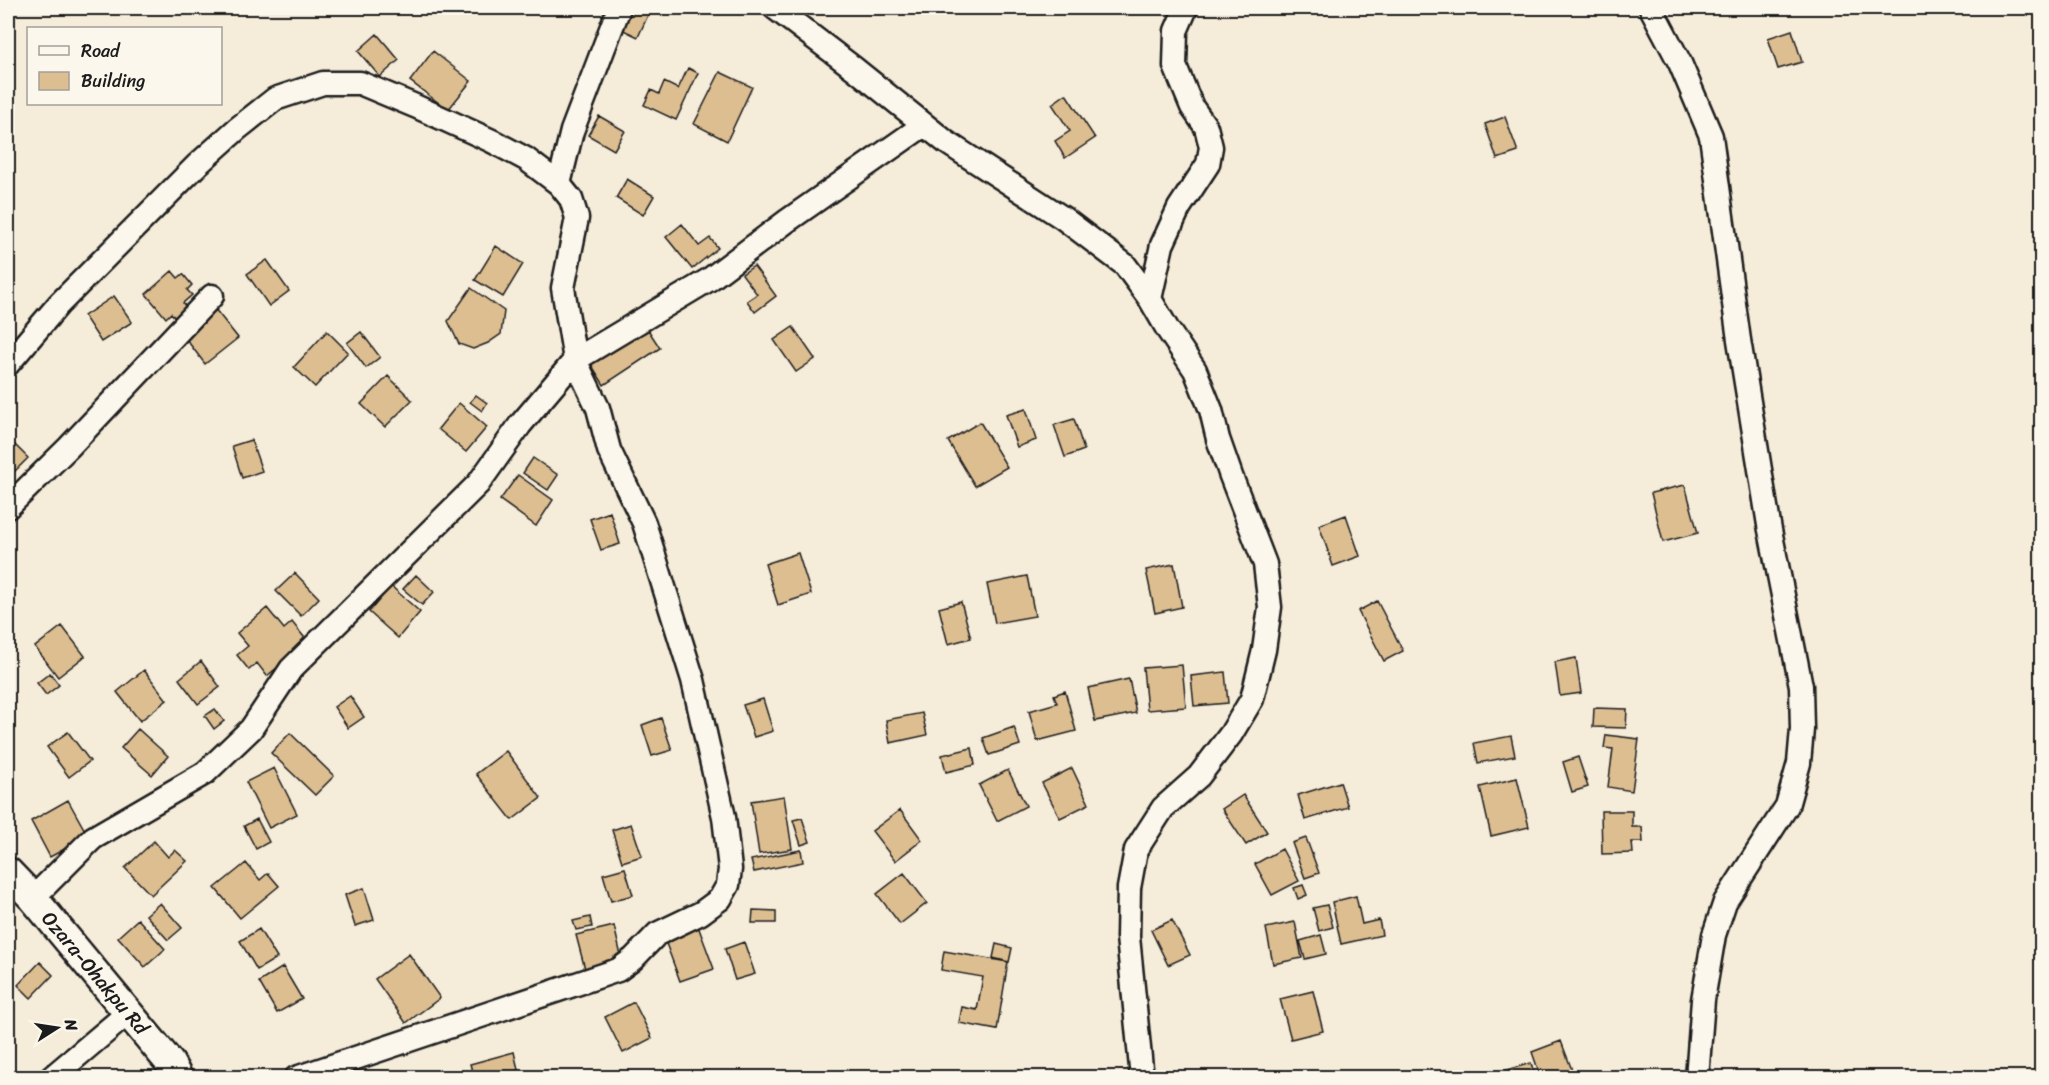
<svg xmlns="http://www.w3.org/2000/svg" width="2049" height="1085" font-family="Sriracha,sans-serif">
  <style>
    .building { fill: #ddbe91; stroke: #1c1c1c; stroke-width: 1.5 }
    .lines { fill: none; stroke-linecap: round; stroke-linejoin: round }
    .minor-casing { stroke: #1c1c1c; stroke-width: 27 }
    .major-casing { stroke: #1c1c1c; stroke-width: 33 }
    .minor { stroke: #fbf7ec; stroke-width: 22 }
    .major { stroke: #fbf7ec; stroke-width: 28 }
    .labels { text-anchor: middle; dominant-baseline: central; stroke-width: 6; stroke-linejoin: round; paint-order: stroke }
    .street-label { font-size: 20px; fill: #1c1c1c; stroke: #fbf7ec }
  </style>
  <rect width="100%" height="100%" fill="#f5ecda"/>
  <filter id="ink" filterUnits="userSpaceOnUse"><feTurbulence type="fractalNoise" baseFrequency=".0167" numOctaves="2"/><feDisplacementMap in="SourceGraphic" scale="12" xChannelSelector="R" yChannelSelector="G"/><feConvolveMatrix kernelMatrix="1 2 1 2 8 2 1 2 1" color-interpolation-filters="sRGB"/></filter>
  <g filter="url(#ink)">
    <!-- building -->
    <path class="building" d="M623,8h14l12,5 -11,24 -23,-11z
      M1792,30l10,32 -24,7 -10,-31z
      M377,34l22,26 -19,17 -22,-26z
      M433,51l38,30 -23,29 -38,-29z
      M688,68l10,5 -22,47 -32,-15 7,-15 8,4 5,-12 14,7z
      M720,72l32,15 -25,54 -33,-17z
      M1066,94l29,44 -30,20 -10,-17 15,-10 -18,-27z
      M599,116l26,15 -11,19 -26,-15z
      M1505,117l13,35 -21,7 -12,-35z
      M627,179l27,17 -11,19 -27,-17z
      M682,224l17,22 11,-8 8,10 -26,21 -26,-32z
      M496,246l27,18 -20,33 -28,-17z
      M267,260l22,31 -20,15 -22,-32z
      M754,266l22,30 -21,16 -8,-11 10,-7 -15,-20z
      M172,271l6,7 5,-4 9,11 -5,5 5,5 -9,8 4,6 -11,10 -5,-6 -5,5 -20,-24z
      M471,288l33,23 -3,23 -13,9 -15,6 -14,-5 -11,-23z
      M114,296l18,26 -31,20 -17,-26z
      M215,309l23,29 -33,26 -22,-29z
      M645,325l15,23 -56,37 -15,-24z
      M793,327l22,32 -19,13 -22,-32z
      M327,331l21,21 -33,35 -21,-20z
      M361,332l19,25 -14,11 -19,-25z
      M388,376l24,24 -27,27 -24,-23z
      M476,395l11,8 -5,8 -12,-9z
      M459,403l28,24 -21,25 -28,-23z
      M1026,409l10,31 -19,7 -11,-32z
      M1074,419l10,31 -19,7 -11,-32z
      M980,422l27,45 -32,19 -27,-45z
      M8,438l20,20 -20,20z
      M251,440l11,31 -20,7 -10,-32z
      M533,458l25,17 -10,15 -25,-17z
      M518,475l35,25 -17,26 -36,-26z
      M1685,485l13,48 -35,9 -12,-49z
      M610,512l10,32 -19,6 -11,-31z
      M1346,515l14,41 -27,10 -14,-41z
      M798,553l13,41 -33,11 -13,-41z
      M1174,564l8,43 -27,6 -9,-43z
      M295,573l24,25 -18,18 -25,-25z
      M416,575l18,17 -12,13 -19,-16z
      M1027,576l8,40 -40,7 -8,-39z
      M391,586l29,26 -22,26 -29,-26z
      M1377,601l26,50 -19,10 -26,-50z
      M961,602l10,36 -23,6 -9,-36z
      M267,608l17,21 8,-7 16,20 -41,34 -10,-13 -8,7 -12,-15 11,-9 -11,-13z
      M62,626l23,30 -27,21 -23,-30z
      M1576,658l5,35 -21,3 -5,-34z
      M201,661l19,26 -22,17 -19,-25z
      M1182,665l4,42 -39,3 -4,-42z
      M144,670l23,30 -27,21 -23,-29z
      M1225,672l3,31 -34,3 -3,-30z
      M50,673l9,12 -13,10 -9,-12z
      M1129,679l7,34 -41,8 -7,-33z
      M1065,691l11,40 -39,10 -8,-30 28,-8 -3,-8z
      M350,696l14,21 -16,11 -14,-21z
      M763,699l10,32 -19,6 -11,-32z
      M1594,708l33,1 -1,19 -33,-1z
      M215,709l9,12 -10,8 -9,-13z
      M922,713l5,22 -37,8 -4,-23z
      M661,718l11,32 -20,6 -10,-31z
      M1014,727l6,18 -31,10 -6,-17z
      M138,729l30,27 -16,19 -31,-27z
      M68,732l22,29 -21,16 -22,-30z
      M290,733l44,43 -19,19 -44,-42z
      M1606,735l33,4 -7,52 -24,-4 5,-38 -9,-1z
      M1511,736l4,20 -37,7 -4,-20z
      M972,748l3,17 -29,7 -4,-17z
      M506,751l35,47 -29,22 -36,-46z
      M1578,757l10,30 -16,5 -9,-30z
      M274,768l23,46 -28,14 -23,-46z
      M1072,768l17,36 -29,14 -18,-35z
      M1008,770l18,36 -29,15 -18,-36z
      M1517,778l12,49 -38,9 -11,-49z
      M1340,782l8,25 -43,13 -7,-25z
      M1243,795l24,37 -21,13 -24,-36z
      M784,796l8,53 -33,5 -8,-53z
      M68,800l20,36 -38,21 -19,-36z
      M900,810l22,30 -27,21 -23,-30z
      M1601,811h31v16h10l1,15h-11l1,11 -31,1z
      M802,818l8,24 -9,3 -8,-25z
      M257,819l12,23 -13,7 -12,-23z
      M631,824l11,32 -20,6 -10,-32z
      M1306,838l13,35 -14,5 -13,-35z
      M154,841l14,16 7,-7 12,11 -36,34 -26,-27z
      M1282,849l17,32 -27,14 -17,-31z
      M801,850l2,12 -49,10 -3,-12z
      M246,863l14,17 8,-7 11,13 -39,32 -25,-30z
      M625,868l8,27 -22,6 -8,-27z
      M904,873l23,30 -27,21 -23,-30z
      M1303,885l4,10 -9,4 -4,-11z
      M364,888l10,32 -19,6 -10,-31z
      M1356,896l6,28 17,-4 3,15 -41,9 -9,-42z
      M160,903l22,25 -14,12 -22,-25z
      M1327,905l6,22 -14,4 -6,-23z
      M753,910l23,1v12h-24z
      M590,917l2,10 -16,3 -3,-9z
      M138,919l27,30 -20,18 -27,-30z
      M1172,920l18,35 -22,10 -17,-35z
      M1295,922l7,36 -29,6 -7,-36z
      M614,926l8,34 -37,9 -9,-34z
      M698,926l16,43 -34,12 -16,-43z
      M259,929l18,29 -20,12 -17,-29z
      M1321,935l5,19 -21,5 -5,-18z
      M744,942l11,32 -20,6 -10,-31z
      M996,944l16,4 -3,14 -16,-4z
      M944,951l64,11 -11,68 -38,-7 3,-16 15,3 6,-33 -42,-7z
      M409,954l31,44 -34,25 -31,-44z
      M40,962l13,13 -22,23 -13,-13z
      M283,967l19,32 -25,14 -18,-31z
      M1313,991l10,40 -32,8 -11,-40z
      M634,1002l18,36 -29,15 -18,-36z
      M1561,1041l14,37h-34l-9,-26z
      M514,1052l6,26h-46l-4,-14z
      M1531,1063l4,15h-40l-1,-4z"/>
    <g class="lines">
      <!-- minor casing -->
      <g class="minor-casing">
        <path id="minor" d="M775,8l80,61 91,73 117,76 62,47 25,34 18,31 27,40 16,40 7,29 13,37 34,88 5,43 -6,43 -12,49 -21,35 -32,42 -36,32 -27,42 -7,38 -1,49 14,141
          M1651,8l29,55 31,73 28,204 30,185 32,161 1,43 -3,34 -12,43 -62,96 -11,33 -11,65 -6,78
          M559,184l13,-53 47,-123
          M1150,299l12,-54 17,-37 29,-44 3,-17 -5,-20 -14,-20 -17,-41 1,-35 10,-23
          M8,364l51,-60 138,-139 40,-36 38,-30 48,-16h37l55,23 77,35 34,18 33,25 12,15 6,19 -14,70 12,72 23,48 11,42 35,73 49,157 31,137 6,52 -2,16 -8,14 -19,14 -44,21 -24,25 -15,11 -322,108
          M8,507l61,-60 143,-151
          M33,898l60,-60 112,-65 46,-44 40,-60 187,-185 42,-59 55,-65 135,-81 77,-58 137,-96
          M51,1078l77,-65"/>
      </g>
      <!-- major casing -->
      <g class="major-casing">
        <path id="major" d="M8,872l25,26 137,165 8,15"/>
      </g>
      <!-- minor -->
      <use href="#minor" class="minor"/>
      <!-- major -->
      <use href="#major" class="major"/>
    </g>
  </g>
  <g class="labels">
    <!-- street labels -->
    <g class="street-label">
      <text transform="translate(95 973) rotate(50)">Ozara-Ohakpu Rd</text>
    </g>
  </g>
  <!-- margin -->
  <rect width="2049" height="1085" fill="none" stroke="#fbf7ec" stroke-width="30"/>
  <rect x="15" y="15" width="2019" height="1055" fill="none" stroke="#1c1c1c" stroke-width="2" filter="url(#ink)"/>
  <!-- legend -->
  <rect x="27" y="27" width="195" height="78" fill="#fbf7ec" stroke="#a29f99" stroke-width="1.5"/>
  <rect x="39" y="46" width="30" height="9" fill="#fbf7ec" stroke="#a29f99" stroke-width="1.5"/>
  <text x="81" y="57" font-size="18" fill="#1c1c1c">Road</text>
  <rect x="39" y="72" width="30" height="18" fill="#ddbe91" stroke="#a29f99" stroke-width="1.5"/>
  <text x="81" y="87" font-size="18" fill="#1c1c1c">Building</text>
  <!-- north arrow -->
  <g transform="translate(57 1028) rotate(78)" stroke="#fbf7ec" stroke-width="4.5" paint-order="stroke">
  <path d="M0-4.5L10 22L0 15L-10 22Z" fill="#1c1c1c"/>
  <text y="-9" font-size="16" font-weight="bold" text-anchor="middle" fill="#1c1c1c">N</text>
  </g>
</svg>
